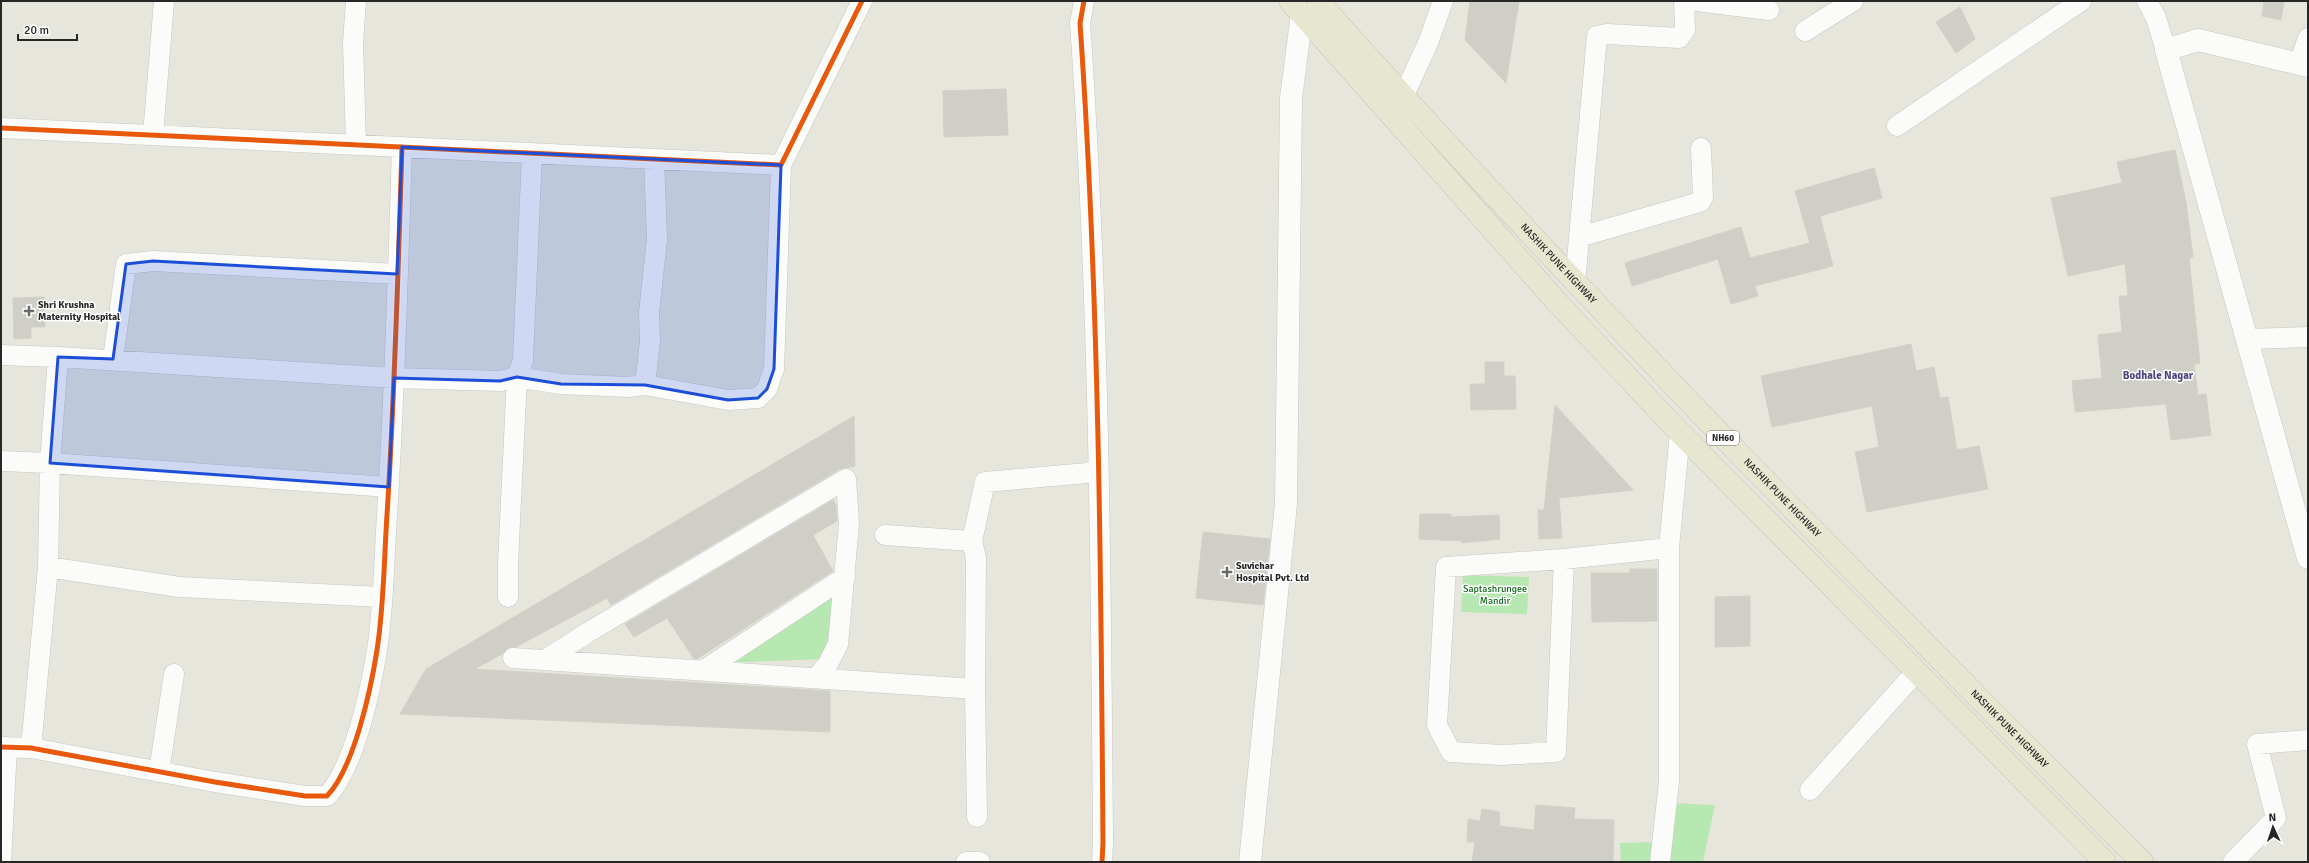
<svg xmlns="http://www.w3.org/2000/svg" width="2309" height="863" font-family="Signika,sans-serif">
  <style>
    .green { fill: #b7e8b1 }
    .building { fill: #d0cfc7; stroke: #d2d1c8 }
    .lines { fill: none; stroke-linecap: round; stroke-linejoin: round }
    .minor-casing { stroke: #c7c6c5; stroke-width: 21 }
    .tertiary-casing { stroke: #c7c6c5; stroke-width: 23 }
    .trunk-casing { stroke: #c3c3bf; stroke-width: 23 }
    .minor { stroke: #fbfbfa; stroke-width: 20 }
    .tertiary { stroke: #fbfbfa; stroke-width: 22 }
    .trunk { stroke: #e7e6d1; stroke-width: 22 }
    .cycleway-casing { stroke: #fff; stroke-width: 8 }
    .cycleway { stroke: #e8590c; stroke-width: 5 }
    .marked { fill: #1d4ed8; fill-opacity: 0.2; stroke: #1d4ed8; stroke-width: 3; stroke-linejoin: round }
    .poi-dot { fill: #6a6a66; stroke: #fff; stroke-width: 1.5 }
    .labels { text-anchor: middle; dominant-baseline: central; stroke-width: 3; stroke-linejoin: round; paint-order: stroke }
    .shield { fill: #fff; stroke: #686868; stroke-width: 1 }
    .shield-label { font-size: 9px; font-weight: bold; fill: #272727 }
    .street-label { font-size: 10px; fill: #272727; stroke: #fff }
    .poi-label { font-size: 10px; font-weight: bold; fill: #272727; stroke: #fff; text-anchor: start }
    .park-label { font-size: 10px; fill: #12691b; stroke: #fff }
    .neighbourhood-label { font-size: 11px; font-weight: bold; fill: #4b447c; stroke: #fff }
  </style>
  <rect width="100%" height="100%" fill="#e7e6dc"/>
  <!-- green -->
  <path class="green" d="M1463,575l66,2 -2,37 -66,-2z
    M842,589l-11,62 -9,8 -98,4z
    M1672,803l43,2 -12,57h-33z
    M1655,842l-1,20h-33l-1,-19z"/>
  <!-- building -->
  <path class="building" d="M1470,1h49l-13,82 -41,-43z
    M2264,1h20l-3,19 -19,-4z
    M1960,7l15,32 -19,14 -20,-31z
    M1006,89l2,46 -64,2 -1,-46z
    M2175,150l11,52 7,55 -4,1 11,105 -6,1 4,31 8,-1 5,41 -40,5 -5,-36 -91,8 -3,-31 30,-3 -4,-43 24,-3 -3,-36h9l-3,-32 -57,12 -17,-78 71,-15 -5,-21z
    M1874,168l8,30 -62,18 13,50 -78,20 3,10 -27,8 -13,-45 -86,27 -7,-23 116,-36 9,31 60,-15 -15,-52z
    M44,297l1,30h-14v11l-17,1 -1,-41z
    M1911,344l5,27 18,-4 6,31 8,-1 9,53 22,-4 9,43 -121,23 -12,-60 24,-5 -7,-41 -100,21 -11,-51z
    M1485,362h19v14h11l1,33 -45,1 -1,-26h15z
    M1555,405l78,85 -74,8 3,40 -23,1 -1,-29h6z
    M854,416l1,50 -15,3 -229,136 -4,-7 -91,49 -8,1 -6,6 -27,15 355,22v41l-430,-18 26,-45z
    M833,500l3,5 1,16 -24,14 20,36 -136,88h-3l-27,-41 -33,19 -9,-13z
    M1420,514h31v3l48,-2 1,24 -38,4v-2l-43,-2z
    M1203,532l67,7 -7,66 -67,-7z
    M1630,569h27v52l-65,1 -1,-49h39z
    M1750,596v50l-35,1v-50z
    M1536,805l39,3 -1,11 40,1 -1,42h-141l3,-20h-8l1,-23 12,2 2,-12 17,3 1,14 34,4z"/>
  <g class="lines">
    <!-- minor casing -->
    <g class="minor-casing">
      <path id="minor" d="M1084,1l-4,22c19,273 21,546 23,820l-1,19
        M1697,1l72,9
        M2147,1l9,17 10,32
        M1805,31l48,-30
        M2299,64l9,-26
        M1403,97l25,-54 15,-42
        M1897,126l184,-125
        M1,128l780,37 81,-164
        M153,135l11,-134
        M356,145l-3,-102 3,-42
        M1579,237l121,-35 3,-5 -2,-49
        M1575,283l22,-247 10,-2 72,4 6,-8 -1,-29
        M2246,339l62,-2
        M1,355l57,2 -8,106 -49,-2
        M58,357l336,21 106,3 17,-4 6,-17 9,-207
        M113,359l13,-95 27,-3 244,13
        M645,385l5,-44 -1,-28 8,-74 -3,-80
        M885,535l87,6
        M1564,559l-8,193 -54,3 -51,-3 -14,-27 9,-158 118,-8 105,-11
        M48,567l131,20 202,10
        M508,597v-34l9,-186 44,7 67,3 17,-2 83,15 30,-2 9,-9 7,-20 7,-204
        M513,658l462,31
        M545,660l42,-27 259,-154 3,45 -11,120 -10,20 -12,14
        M704,670l141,-93
        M1,747l30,1 184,34 90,14h22c27,-28 44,-107 50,-146 7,-44 7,-91 10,-135 8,-123 11,-245 15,-368
        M31,748l17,-181 2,-104 339,24
        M159,772l15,-98
        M1810,790l106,-118
        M977,817l-2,-128 1,-131 -4,-17 13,-59 114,-10
        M1,861l6,-114
        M966,862h14
        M1660,862l9,-80v-234l11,-115
        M2233,862l43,-44 -19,-74 51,-4"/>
    </g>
    <!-- tertiary casing -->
    <g class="tertiary-casing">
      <path id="tertiary" d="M2308,66l-110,-26 -32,10 142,508
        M1250,862l36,-358 5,-406 11,-84"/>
    </g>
    <!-- trunk casing -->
    <g class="trunk-casing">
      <g id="trunk">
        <path d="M1290,1l266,300 124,132 425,429"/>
        <path id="s1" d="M1318,1c264,297 543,580 824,861"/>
      </g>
    </g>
    <!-- minor -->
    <use href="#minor" class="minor"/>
    <!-- tertiary -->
    <use href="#tertiary" class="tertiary"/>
    <!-- trunk -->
    <use href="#trunk" class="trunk"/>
    <!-- cycleway casing -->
    <g class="cycleway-casing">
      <path id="cycleway" d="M1084,1l-4,22c19,273 21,546 23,820l-1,19
        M1,128l780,37 81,-164
        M1,747l30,1 184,34 90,14h22c27,-28 44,-107 50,-146 7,-44 7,-91 10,-135 8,-123 11,-245 15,-368"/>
    </g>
    <!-- cycleway -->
    <use href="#cycleway" class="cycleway"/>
  </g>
  <!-- marked area -->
  <path class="marked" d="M402,147l379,18 -7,204 -7,20 -9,9 -30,2 -83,-15 -84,-1 -44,-7 -17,4 -106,-3 -5,109 -339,-24 8,-106 55,2 13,-95 27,-3 244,13z"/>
  <!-- markers -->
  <g class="poi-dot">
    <path d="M27 305h4v4h4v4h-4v4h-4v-4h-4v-4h4z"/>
    <path d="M1225 566h4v4h4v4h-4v4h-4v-4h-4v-4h4z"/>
  </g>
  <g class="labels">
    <!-- shield labels -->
    <rect class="shield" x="1707" y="431" width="32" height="14" rx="3"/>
    <g class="shield-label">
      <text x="1723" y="438">NH60</text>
    </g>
    <!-- street labels -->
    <g class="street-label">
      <text stroke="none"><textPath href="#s1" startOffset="356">NASHIK PUNE HIGHWAY</textPath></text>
      <text stroke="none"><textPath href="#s1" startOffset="680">NASHIK PUNE HIGHWAY</textPath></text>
      <text stroke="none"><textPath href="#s1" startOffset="1004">NASHIK PUNE HIGHWAY</textPath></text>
    </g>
    <!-- poi labels -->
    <g class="poi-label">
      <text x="38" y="305">Shri Krushna<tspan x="38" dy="12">Maternity Hospital</tspan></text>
      <text x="1236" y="566">Suvichar<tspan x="1236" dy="12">Hospital Pvt. Ltd</tspan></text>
    </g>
    <!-- park labels -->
    <g class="park-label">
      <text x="1495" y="589">Saptashrungee<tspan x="1495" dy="12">Mandir</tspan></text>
    </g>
    <!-- neighbourhood labels -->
    <g class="neighbourhood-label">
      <text x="2158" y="375">Bodhale Nagar</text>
    </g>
  </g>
  <!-- border -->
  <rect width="2309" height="863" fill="none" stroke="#272727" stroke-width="4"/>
  <!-- north arrow -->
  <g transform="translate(2273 827) rotate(357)" stroke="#ffffff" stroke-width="3" paint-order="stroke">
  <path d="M0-3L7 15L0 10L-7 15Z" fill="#272727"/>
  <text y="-6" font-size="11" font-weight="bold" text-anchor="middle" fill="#272727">N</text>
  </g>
  <!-- scale -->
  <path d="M18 34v6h59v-6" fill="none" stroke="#272727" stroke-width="2"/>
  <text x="24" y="34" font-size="12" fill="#272727" stroke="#ffffff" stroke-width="3" paint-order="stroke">20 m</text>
</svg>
